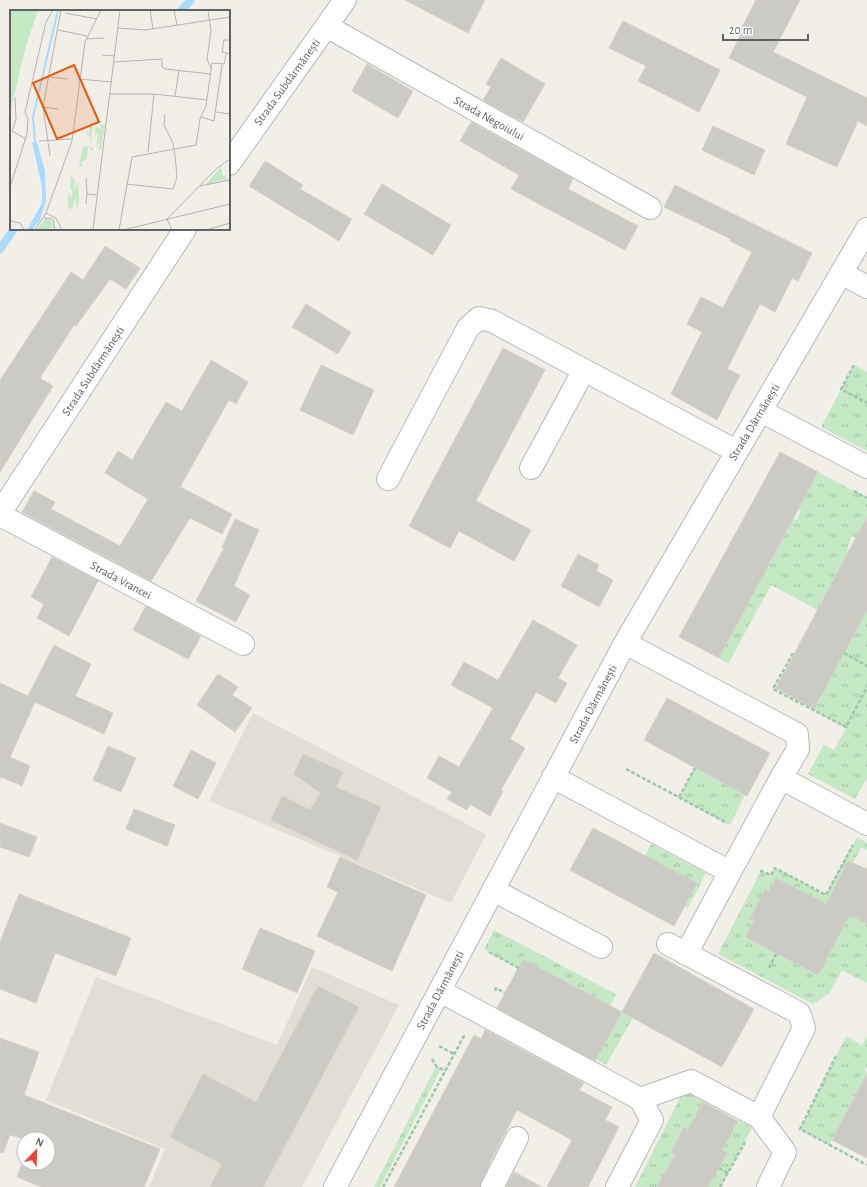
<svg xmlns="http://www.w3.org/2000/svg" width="867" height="1187" font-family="'Alegreya Sans',sans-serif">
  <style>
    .education { fill: #e1ded6 }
    .grass { fill: url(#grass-tufts) }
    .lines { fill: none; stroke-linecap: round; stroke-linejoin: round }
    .stream { stroke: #aadaff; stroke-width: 8 }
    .building { fill: #cccac5; stroke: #d6d1c6 }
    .minor-casing { stroke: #b5b8bc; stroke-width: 24 }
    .path { stroke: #9cc7a9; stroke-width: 2.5; stroke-dasharray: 4 2; stroke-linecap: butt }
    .minor { stroke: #fff; stroke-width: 22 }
    .labels { text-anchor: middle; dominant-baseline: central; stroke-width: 3; stroke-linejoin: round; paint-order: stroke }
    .street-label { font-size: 12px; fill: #5f6368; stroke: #fff }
    .inset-river { fill: none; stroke: #aadaff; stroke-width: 2 }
    .inset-road { fill: none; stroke: #b3b3b1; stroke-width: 1 }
    .view { fill: #e8590c; fill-opacity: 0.15; stroke: #e8590c; stroke-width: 2 }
    .inset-edge { fill: none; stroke: #5f6368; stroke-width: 2 }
  </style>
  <defs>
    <pattern id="grass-tufts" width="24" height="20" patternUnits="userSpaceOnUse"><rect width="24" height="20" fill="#c5e8c5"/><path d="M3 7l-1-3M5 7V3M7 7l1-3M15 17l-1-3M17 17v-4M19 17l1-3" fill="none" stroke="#a3c0a4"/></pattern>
  </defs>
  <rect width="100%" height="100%" fill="#f1efe8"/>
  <!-- education -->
  <path class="education" d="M253,713l233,121 -35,69 -242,-102z
    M312,967l87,38 -97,182h-153l16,-38 -119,-49 50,-123 181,68z"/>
  <!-- grass -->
  <path class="grass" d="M854,365l13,7v79l-46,-24z
    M818,472l49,26v21l-11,19 -4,-2 -5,12 3,1 -32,61 -47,-25 -43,79 -9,-6 74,-139 3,1 5,-9 -3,-1z
    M867,610v168l-12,21 -47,-25 16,-29 10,5 12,-22 -33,-18z
    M695,768l50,27 -15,30 -51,-28z
    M857,837l10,6v7l-6,-3 -8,16 -5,-2 -18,45 -65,-17 -15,29 4,2 -9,17 48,24v1l21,11 31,-59 6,3 1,-1 15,8v59l-25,-13 -13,24 -16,10 -95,-50 43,-83 10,4 4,-7 51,27z
    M651,844l55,29 -18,35 -3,-2 12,-23 -52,-27z
    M494,930l122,64 -6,12 -91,-38 -35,-19z
    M622,1012l11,6 -27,47 -59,-32 2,-4 49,26z
    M867,1035v31l-2,4 2,3 -38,72 -29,-16 46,-93 16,9z
    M436,1066l5,3 -61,118h-6z
    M684,1090l20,11 -16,29 -4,-2 -13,23 4,3 -18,33h-22z
    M739,1120l13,8 -32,59h-16l23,-34 -5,-3z"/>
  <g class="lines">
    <!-- stream -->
    <path class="stream" d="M181,11l10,-11
      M0,249l14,-20"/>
  </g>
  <!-- building -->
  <path class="building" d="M405,0h80l-17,33z
    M756,0h44l-27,52 94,46v28l-9,-5 -21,46 -51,-23 21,-47 -78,-39 14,-28 -2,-1z
    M623,21l97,49 -21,42 -61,-31 8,-15 -37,-18z
    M501,58l44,26 -22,38 -40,-22 8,-13 -5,-3z
    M367,64l46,27 -15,27 -46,-27z
    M471,122l102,57 -5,10 70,37 -13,24 -114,-61 8,-14 -59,-34z
    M713,126l52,24 -11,25 -52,-25z
    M265,161l38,24 -3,4 52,30 -13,22 -90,-55z
    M382,184l69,41 -18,30 -69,-41z
    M675,185l137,68 -14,28 -6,-3 -17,34 -15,-8 -33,65 13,6 -23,45 -46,-26 31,-62 -15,-8 14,-27 22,11 29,-56 -22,-11 1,-2 -67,-32z
    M105,246l35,22 -14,21 -16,-10 -34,47 -2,-1 -34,53 13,8 -53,86v-92l71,-108 12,8z
    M306,304l45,28 -13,22 -46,-27z
    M503,348l42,22 -69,131 55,29 -17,31 -55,-30 -9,17 -41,-22z
    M211,360l37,22 -12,22 -7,-4 -49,87 52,27 -10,20 -32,-16 -39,63 -129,-69 12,-21 21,11 -4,7 69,37 28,-47 -43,-26 13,-22 14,9 34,-58 16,9z
    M321,365l53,25 -21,45 -53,-25z
    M780,452l38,20 -99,186 -40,-21z
    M867,517v93l-53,99 -38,-21z
    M235,519l24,11 -25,56 16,9 -14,27 -40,-21 28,-53 -2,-1z
    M578,554l21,11 -3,6 17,9 -14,27 -38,-21z
    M52,557l46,24 -29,55 -32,-18 7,-14 -13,-7z
    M146,606l55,30 -13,23 -55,-29z
    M533,620l44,25 -19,33 9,5 -11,20 -20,-11 -26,47 15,9 -24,42 2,1 -13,25 -20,-12 -3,6 -20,-11 5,-7 -25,-14 12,-22 20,11 34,-59 -42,-23 13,-23 34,18z
    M54,645l37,19 -16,32 38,17 -9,21 -69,-32 -25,55 20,9 -8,20 -21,-9 -1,2v-96l28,13z
    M218,674l20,13 -6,8 20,13 -17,24 -38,-27z
    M667,698l103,55 -23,43 -103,-56z
    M108,746l28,12 -15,34 -28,-12z
    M191,750l25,13 -18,36 -25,-13z
    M303,754l40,18 -7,15 45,20 -24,53 -86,-40 11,-24 28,14 11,-17 -27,-19z
    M134,809l41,16 -8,21 -41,-17z
    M0,823l37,14 -8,20 -29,-10z
    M593,828l104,55 -23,43 -104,-56z
    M340,857l86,38 -34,76 -75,-35 21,-44 -11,-5z
    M848,861l19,8v55l-15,-8 -1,1 -2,-1 -31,59 -73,-38 9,-17 -4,-1 15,-30 4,2 7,-13 50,26z
    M19,894l112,44 -15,38 -61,-23 -19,50 -36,-14v-47z
    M260,928l55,23 -18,42 -55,-24z
    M654,953l100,56 -32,58 -100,-55z
    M523,959l99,53 -27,49 -98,-53z
    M318,986l41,21 -96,180h-53l12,-23 -52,-27 33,-63 53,28z
    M485,1030l99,53 -5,7 33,17 -7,13 14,7 -31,60h-41l25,-47 -55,-30 -26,50 -11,27h-86l80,-152 7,4z
    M0,1038l39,14 -15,43 136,54 -16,38h-102l-25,-10 7,-19v5h24v-24h-23l-15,-4 -7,18 -3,-1z
    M867,1073v85l-35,-18z
    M703,1102l35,19 -16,29 5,3 -8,15 -11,19h-51l18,-33 -4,-2 13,-25 4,3z
    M514,1172l28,15h-36z"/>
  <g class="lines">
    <!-- minor casing -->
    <g class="minor-casing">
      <path id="minor" d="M328,27l322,181
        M229,164l116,-164
        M841,273l26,14
        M761,411l106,56
        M531,468l53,-98
        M388,479l80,-151 11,-10 13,3 244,130
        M0,513l185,-284
        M0,515l243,129
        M625,643l172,91 1,15 -17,29
        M553,777l177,95 51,-94 86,46
        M493,890l108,57
        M668,944l131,69 5,15 -45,89 26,35 -17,35
        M686,954l44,-82
        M440,991l200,108 12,21 -35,67
        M640,1099l51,-18 68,36
        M335,1187l290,-544 242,-414
        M492,1187l25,-49"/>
    </g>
    <!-- path -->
    <path class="path" d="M854,365l-13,24 26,14
      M854,491l13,7
      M793,653l-20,36 73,38 21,-40
      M844,653l23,13
      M626,769l101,54
      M679,797l16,-29
      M761,872v-1l10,4 4,-7 51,27 27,-50
      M489,952l30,16
      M769,968l8,-16
      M495,991l1,-3 9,5
      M439,1046l15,8
      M836,1056l-36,73 67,36
      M432,1059l4,7 9,5
      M719,1168l9,5
      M383,1187l82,-153
      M720,1187l25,-45"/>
    <!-- minor -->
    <use href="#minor" class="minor"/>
  </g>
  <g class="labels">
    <!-- street labels -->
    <g class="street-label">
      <text transform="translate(287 82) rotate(-54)">Strada Subdărmănești</text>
      <text transform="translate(489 118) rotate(29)">Strada Negoiului</text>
      <text transform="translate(93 371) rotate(-57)">Strada Subdărmănești</text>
      <text transform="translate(754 422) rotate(-59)">Strada Dărmănești</text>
      <text transform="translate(121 580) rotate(28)">Strada Vrancei</text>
      <text transform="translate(593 704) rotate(-62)">Strada Dărmănești</text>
      <text transform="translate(440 990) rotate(-62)">Strada Dărmănești</text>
    </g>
  </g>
  <!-- overview -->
  <g transform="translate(10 10)">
    <rect width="220" height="220" fill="#f1efe8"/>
    <path d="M78,111v14l3,-14 1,6 8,1v-4l5,1 -4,25h-3l3,-13 -5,13 2,-17 -3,2v-7l-2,-1 -3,18v-9l-3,-1zM73,136l9,1 2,5 -6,-5 -1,11 -6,5 2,3h-4zM211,157l2,9 4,-1 -2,2 3,2 -23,6zM61,166l4,5 -1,11 4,-10 1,18 -2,9 -2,-11 -3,11 -4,-1 1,-11 -4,11 4,-16 2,6 2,-6 -3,-4z" fill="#c5e8c5"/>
    <path d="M0,0h28l-12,36 -16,66zM35,209l6,1 3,8 -17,2z" fill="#c5e8c5"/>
    <path d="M22,132h5l8,29 1,29 -6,20 -8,10h-5l15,-27v-16z" fill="#aadaff"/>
    <path class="inset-river" d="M25,132l-2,-25 25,-107"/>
    <path class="inset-road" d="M140,0l3,19M164,0l3,15M198,0l3,21 -4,28 4,9M55,3l32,6M108,18l27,2 85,-13M48,20l29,6M76,29l18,-1M220,30h-6l-2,12 8,2M92,45l13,1M104,52l48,-3v8l3,2 46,5M202,53l12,1 2,-10M39,67l19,2M69,69l33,3M100,84h44l53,6M165,86l4,-26M5,87l1,23 -4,11 14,8M33,97l15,2M206,102l14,2M191,107l13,4 8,-56M29,131l33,-2M138,142l6,-58M40,146l-7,-49 18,-97M76,168l1,16M116,174l47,5 4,-12 -2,-21 -2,-13 -9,-18 1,-11M190,176l30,-6M0,177l17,-53 1,-15 -3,-7 21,-90 7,-12M76,194l1,-10 10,1M36,203l26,-72 13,-99 16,-32M34,208l9,1 2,11M0,211l10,2 4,7M25,220l11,-17 10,5 6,12M83,220l27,-220M109,220l13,-73 64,-12 4,-26 6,-13 6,-43M113,220l107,-26M162,220l-5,-11 49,-50 14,-10M196,220l24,-7"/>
    <path class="view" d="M64,55l25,57 -42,17 -24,-56z"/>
    <rect width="220" height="220" class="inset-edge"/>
  </g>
  <!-- north arrow -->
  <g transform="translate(36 1151) rotate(23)"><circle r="19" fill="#ffffff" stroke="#bfc1c3"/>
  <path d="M0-3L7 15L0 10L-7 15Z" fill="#ea4335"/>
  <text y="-6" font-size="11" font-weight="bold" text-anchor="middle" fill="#5f6368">N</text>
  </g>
  <!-- scale -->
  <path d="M723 34v6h85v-6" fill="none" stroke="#5f6368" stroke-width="2"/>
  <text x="729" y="34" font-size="12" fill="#5f6368" stroke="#ffffff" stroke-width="3" paint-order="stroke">20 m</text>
</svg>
